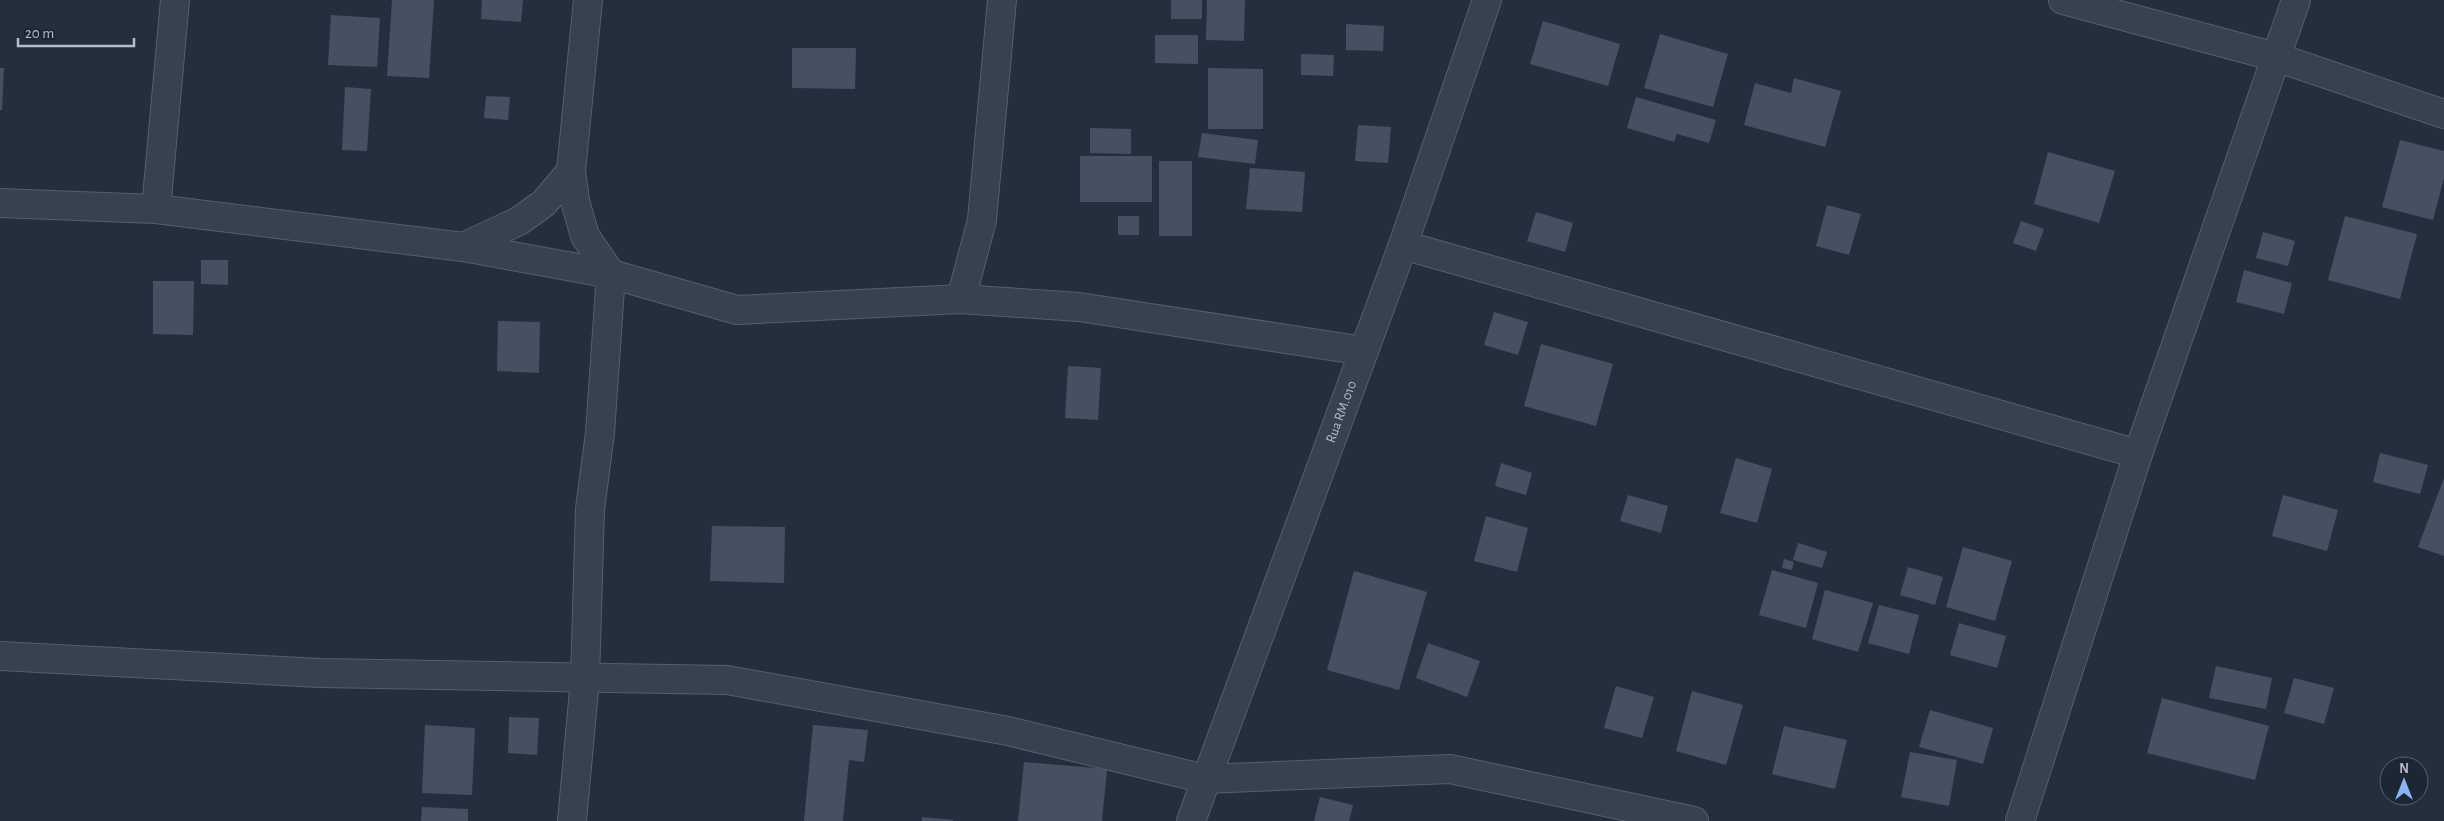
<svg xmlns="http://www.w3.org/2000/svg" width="2444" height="821" font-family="'Alegreya Sans',sans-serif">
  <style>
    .building { fill: #455162 }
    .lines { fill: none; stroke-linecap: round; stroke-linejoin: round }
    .minor-casing { stroke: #565f6c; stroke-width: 30 }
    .minor { stroke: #38414e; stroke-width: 28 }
    .labels { text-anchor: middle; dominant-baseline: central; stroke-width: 5; stroke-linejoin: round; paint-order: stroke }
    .street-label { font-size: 14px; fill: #b4bcc9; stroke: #1d2633 }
  </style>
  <rect width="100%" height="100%" fill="#242f3e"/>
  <!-- building -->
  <path class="building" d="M392,0h42l-5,78 -42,-2z
    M482,0h41l-2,22 -40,-3z
    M1171,0h31v19h-31z
    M1207,0h38l-1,41 -38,-1z
    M331,15l49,3 -3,49 -49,-2z
    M1543,21l77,23 -12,42 -78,-22z
    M1346,24l38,2 -1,25 -37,-1z
    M1660,34l68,20 -15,53 -69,-19z
    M1155,35h43v29l-43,-1z
    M792,48h64l-1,41 -63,-1z
    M1301,54l33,1 -1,21 -32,-1z
    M0,68h4l-2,42h-2z
    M1208,68l55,1v60h-55z
    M1794,78l47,13 -16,56 -81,-22 11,-42 36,10z
    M345,87l26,2 -4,62 -25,-1z
    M486,96l24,1 -2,23 -24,-2z
    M1636,97l80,23 -7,23 -32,-9 -3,8 -47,-14z
    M1358,125l33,2 -3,36 -33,-2z
    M1090,128l41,1v25l-41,-1z
    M1202,133l56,7 -3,24 -57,-7z
    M2400,140l44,11v27l-11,42 -51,-13z
    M2048,152l67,19 -16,52 -65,-19z
    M1080,156h72v46h-72z
    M1159,161h33v75h-33z
    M1250,168l55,4 -3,40 -56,-3z
    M1827,205l34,9 -12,41 -33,-9z
    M1536,212l37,11 -8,29 -38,-11z
    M1118,216h21v19h-21z
    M2345,216l72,18 -17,65 -72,-19z
    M2021,221l23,8 -8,22 -23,-8z
    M2263,232l32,9 -7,25 -32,-8z
    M201,260h27v25l-27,-1z
    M2244,270l48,13 -8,31 -48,-12z
    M153,281h41l-1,54 -40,-1z
    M1494,312l34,10 -10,33 -34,-10z
    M498,321l42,1 -1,51 -42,-2z
    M1541,344l72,20 -17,62 -72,-20z
    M1068,366l33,2 -3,52 -33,-2z
    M2380,453l48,12 -8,29 -47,-12z
    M1736,458l36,11 -15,54 -37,-10z
    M1501,463l31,10 -6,22 -31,-9z
    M2444,478v78l-26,-9z
    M1628,495l40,11 -7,27 -41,-12z
    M2283,495l55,15 -11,41 -55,-15z
    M1486,516l42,12 -11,44 -43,-11z
    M712,526l73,1 -1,56 -74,-2z
    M1798,543l29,9 -5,16 -29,-8z
    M1963,547l49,14 -17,60 -49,-14z
    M1784,559l10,3 -2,8 -10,-2z
    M1908,567l35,10 -8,28 -35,-10z
    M1772,570l46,13 -12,45 -47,-13z
    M1354,571l73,21 -28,98 -72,-20z
    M1825,590l48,13 -15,49 -46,-13z
    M1879,605l40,10 -10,39 -41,-11z
    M1959,623l47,13 -9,32 -47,-13z
    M1428,643l52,18 -13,36 -51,-19z
    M2216,666l56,12 -6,31 -57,-11z
    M2294,678l40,10 -10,36 -40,-11z
    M1616,686l38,11 -12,41 -38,-10z
    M1692,691l51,14 -17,60 -50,-14z
    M2162,698l107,28 -14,54 -108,-27z
    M1930,710l63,18 -10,36 -64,-17z
    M509,717l30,1 -2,37 -29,-2z
    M425,725l50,3 -3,67 -50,-2z
    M813,725l55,5 -4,32 -15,-2 -6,61h-39z
    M1784,726l63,14 -12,49 -63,-15z
    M1910,752l47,8 -8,46 -48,-9z
    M1024,762l83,7 -5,52h-84z
    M1320,797l33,8 -4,16h-35z
    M422,807l46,2v12h-47z
    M922,817l31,3v1h-31z"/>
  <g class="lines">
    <!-- minor casing -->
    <g class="minor-casing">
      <g id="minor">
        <path d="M2063,0l213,57 168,57"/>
        <path d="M0,203l156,6 307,38 148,27 126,36 224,-11 118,8 285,44"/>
        <path d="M156,209l19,-209"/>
        <path d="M1403,245l735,209"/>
        <path d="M463,247l56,-26 25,-18 27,-32"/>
        <path d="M961,299l21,-79 20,-220"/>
        <path d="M0,656l320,17 407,7 281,51 197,48 245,-10 244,52"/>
        <path d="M572,821l13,-142 5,-170 10,-76 11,-159 -26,-38 -10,-35 -4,-30 17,-171"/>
        <path id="s1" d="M1191,821l212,-576 84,-245"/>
        <path d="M2020,821l118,-367 158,-454"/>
      </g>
    </g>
    <!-- minor -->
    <use href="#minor" class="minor"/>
  </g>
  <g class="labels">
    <!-- street labels -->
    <g class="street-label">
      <text stroke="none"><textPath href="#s1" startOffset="436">Rua RM.010</textPath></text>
    </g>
  </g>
  <!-- north arrow -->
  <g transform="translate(2404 781)"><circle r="24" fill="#1d2633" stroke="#59626f"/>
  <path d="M0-4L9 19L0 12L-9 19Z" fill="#8ab4f8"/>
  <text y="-8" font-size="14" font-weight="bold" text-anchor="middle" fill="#b4bcc9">N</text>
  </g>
  <!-- scale -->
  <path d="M18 38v8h116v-8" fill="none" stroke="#b4bcc9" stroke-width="2.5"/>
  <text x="25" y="38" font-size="15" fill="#b4bcc9" stroke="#1d2633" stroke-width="4" paint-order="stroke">20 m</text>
</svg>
